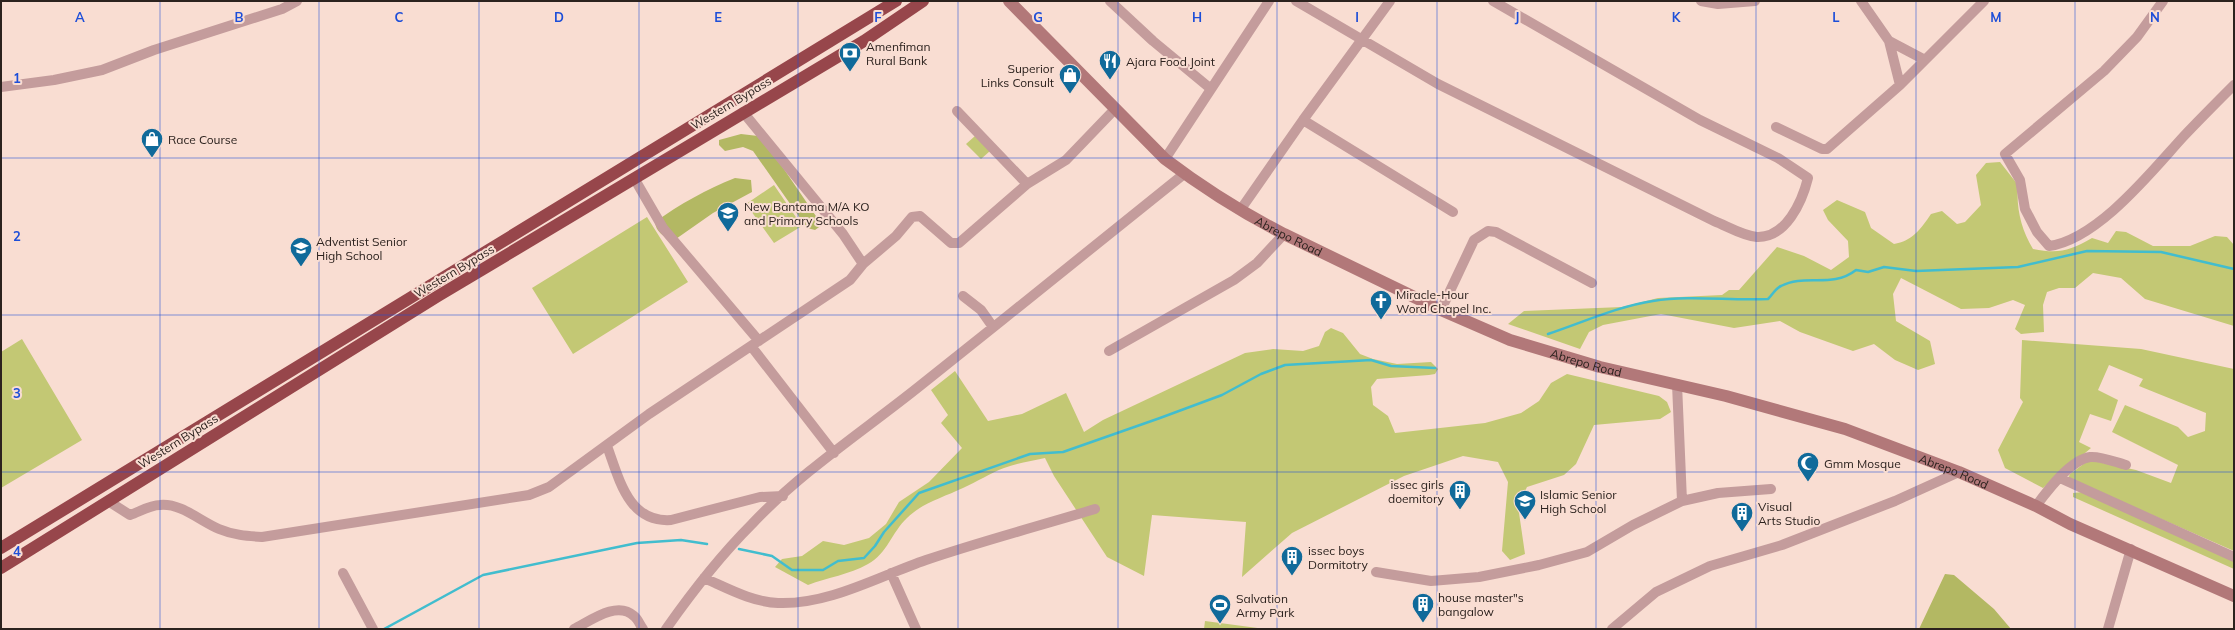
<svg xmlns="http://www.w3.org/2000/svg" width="2235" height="630" font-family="Mulish,sans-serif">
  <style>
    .green { fill: #c3c874 }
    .forest { fill: #b3b863 }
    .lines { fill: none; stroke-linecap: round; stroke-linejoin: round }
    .stream { stroke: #42bdce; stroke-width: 2.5 }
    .street { stroke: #c49c9c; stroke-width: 10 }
    .secondary { stroke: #b27879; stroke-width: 12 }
    .highway { stroke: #97464b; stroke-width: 12 }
    .grid { fill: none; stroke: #1d4ed8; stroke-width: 1; stroke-opacity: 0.55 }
    .labels { text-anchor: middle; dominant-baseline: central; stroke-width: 4; stroke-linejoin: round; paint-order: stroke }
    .poi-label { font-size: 12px; fill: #2c221e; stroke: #f9ddd2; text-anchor: start }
    .street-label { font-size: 12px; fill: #2c221e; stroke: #f9ddd2 }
    .grid-label { font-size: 13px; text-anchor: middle; font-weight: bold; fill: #1d4ed8; stroke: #f9ddd2; stroke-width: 4; stroke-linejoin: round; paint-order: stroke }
  </style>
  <rect width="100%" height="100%" fill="#f9ddd2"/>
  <!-- green -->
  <path class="green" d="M975,136l15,15 -9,8 -15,-15z
    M2000,162l18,23c-2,23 3,44 15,64 26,5 36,2 59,-11l16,5 8,-12 10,1 27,14h37l25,-10 12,1 7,8v81l-89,-27 -24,-21 -28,-5 -18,15h-16l-12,4 -4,13 1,27 -23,2 -6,-5 10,-24 -12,-5 -24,8 -28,1 -60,-31 -8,16 3,27 34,20 5,23 -17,6 -23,-10 -21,-16 -21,7 -53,-19 -20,-11 -46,7 -73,-14 -58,11 -14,7 -9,17 -72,-25 16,-13 98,-4 36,-9 64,-3 7,-5h10l38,-43 27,9 27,14 18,-13 -1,-16 -20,-21 -5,-10 14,-10 28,12 6,16 23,16c18,-3 27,-15 37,-30l11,-3 15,13 8,-2 16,-17 -5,-30 10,-12z
    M774,185l28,41 -28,17 -28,-39z
    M647,217l41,65 -115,72 -41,-66z
    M1331,328l12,5 17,21 13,5 24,5 34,-2 7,7 -3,5 -6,1 -52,4 -6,8 2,18 15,11 7,17 90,-10 36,-10 18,-12 12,-18 16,-9 92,22 8,6 4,10 -11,7 -66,6 -18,39 -12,11 -37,12 -9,19 7,48 -15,6 -8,-9 6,-69 -10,-20 -35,-6 -59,20 -112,57 -50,44 4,-55 -94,-7 -8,61 -37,-19 -53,-81 -9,-18c-13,3 -28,5 -41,10 -14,5 -27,14 -41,20 -19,9 -41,15 -56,30 -15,14 -20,36 -39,46 -19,11 -40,13 -60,21l-33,-18 7,-8 20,-3 21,-15 21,4 25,-7 17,-14 13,-22 30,-20 33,-34 -21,-25 7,-8 -17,-25 24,-19 33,50 34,-7 44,-21 18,39 19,-12 142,-67 28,-4 30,2 16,-5 6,-14z
    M22,339l60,101 -81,48v-136z
    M2022,340l119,9 93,20v182l-166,-73 2,-4 19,-14 47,10 35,13 7,-18 -66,-33 13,-27 53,22 10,10 17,-6 1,-18 -67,-27 4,-7 -34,-14 -11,25 20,10 -7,21 -21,-7 -11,28 12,6 -48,40 -38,-20 -7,-18 25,-48 -3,-4z
    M2083,492l151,68v9l-161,-72v-4z
    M1205,621l60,8h-61z"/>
  <!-- forest -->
  <path class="forest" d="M741,134l17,2 13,14 51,75 -7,5 -8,-2 -54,-77 -10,-4 -18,4 -6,-6v-5z
    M735,178l16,2 1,12 -39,21 -40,28c-9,-4 -17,-9 -18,-19 25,-18 52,-33 80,-44z
    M1945,574l9,1 40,34 17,20h-92z"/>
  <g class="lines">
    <!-- stream -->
    <path class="stream" d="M1548,334c33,-11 71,-28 105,-33 38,-6 77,0 115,-2 4,-4 8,-11 13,-13 24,-13 51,3 75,-16l12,2 16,-5 32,4 102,-4 69,-16 74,1 73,17
      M739,549l33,7 20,14h31l15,-9 26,-3 11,-12 9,-14 35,-39 111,-39 33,-2 97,-34 62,-23 39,-21 24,-9 86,-5 20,6 44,2
      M384,629l99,-54 154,-32 44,-3 26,4"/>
    <!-- street -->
    <path class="street" d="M1110,1l43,40 58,48
      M1296,1l142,83 276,137c13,5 29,15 43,16 29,1 45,-35 51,-59l-30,-20 -78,-38 -207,-119
      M1701,1l17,3 37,-3
      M1861,1l28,40 11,44
      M2163,1l-26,36 -33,34 -99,83 15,26 5,29 12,23 12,14c49,-7 102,-74 134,-109 17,-18 34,-35 51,-52
      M1889,41l36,19
      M1,87l53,-7 48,-10 52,-20 128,-41 15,-8
      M957,111l70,73
      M1303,120l150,92
      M1776,127l46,22h5l73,-64 84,-84
      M1165,159l104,-158
      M634,178l29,50 96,113
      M1241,209l62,-89 87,-119
      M863,264l33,-28 16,-19 8,-1 31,27h8l68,-59 39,-24 49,-51
      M963,296l18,14 12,17
      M1441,310l33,-70 14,-9 8,1 96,51
      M751,346l83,107
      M1109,351l125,-71 23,-17 27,-29
      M607,446c12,32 21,77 64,74l89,-23 23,-1
      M2060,478l174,79
      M108,501l22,14c9,-3 20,-10 30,-10 21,-2 40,16 59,24 14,6 28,7 43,8l267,-42 20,-8 100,-73 201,-134 13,-16 -20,-30 -100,-122
      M1682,501l36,-8 53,-4
      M2036,506c11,-15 34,-46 54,-49 11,-1 25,5 36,8
      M1376,572l55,9 48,-4 60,-12 48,-13 46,-27 49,-24 -5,-117
      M343,573l30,56
      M891,573l25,56
      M704,578c23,10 48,24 74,25 51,2 101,-27 148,-43 56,-19 113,-34 169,-51
      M574,629c16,-8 43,-29 60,-13 4,3 6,9 9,13
      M666,629c26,-37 54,-73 86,-105 50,-53 113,-94 169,-139 88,-70 176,-141 263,-211
      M1612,629l44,-37 54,-26 72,-21 113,-44 64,-29
      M2108,629l23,-80"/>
    <!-- secondary -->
    <path class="secondary" id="s1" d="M1009,1l156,158c37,28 78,54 119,75l157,76 69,30 90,27 126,29 119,33 114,43 77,34 34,18 164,72"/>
    <!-- highway -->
    <path class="highway" d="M1,548l895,-547
      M1,568l437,-272 426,-255 59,-40"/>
  </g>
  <!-- grid -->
  <path class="grid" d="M160,1v628M319,1v628M479,1v628M639,1v628M798,1v628M958,1v628M1118,1v628M1277,1v628M1437,1v628M1596,1v628M1756,1v628M1916,1v628M2075,1v628M1,158h2233M1,315h2233M1,472h2233"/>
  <!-- icons -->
  <defs>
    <g id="bank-pin" transform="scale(1.15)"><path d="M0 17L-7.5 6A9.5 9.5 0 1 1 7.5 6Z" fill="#106a9a" stroke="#f9ddd2"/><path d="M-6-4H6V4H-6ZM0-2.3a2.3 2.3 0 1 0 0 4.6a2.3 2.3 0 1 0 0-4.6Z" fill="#fff"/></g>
    <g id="restaurant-pin" transform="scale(1.15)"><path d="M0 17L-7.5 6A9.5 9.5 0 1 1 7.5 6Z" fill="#106a9a" stroke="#f9ddd2"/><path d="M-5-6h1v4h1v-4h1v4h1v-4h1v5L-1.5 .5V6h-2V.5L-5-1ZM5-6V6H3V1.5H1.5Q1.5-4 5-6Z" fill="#fff"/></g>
    <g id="shop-pin" transform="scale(1.15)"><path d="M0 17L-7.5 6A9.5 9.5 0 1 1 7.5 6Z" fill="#106a9a" stroke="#f9ddd2"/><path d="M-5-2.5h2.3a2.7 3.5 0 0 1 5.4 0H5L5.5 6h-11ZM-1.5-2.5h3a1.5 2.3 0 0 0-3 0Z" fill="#fff"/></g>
    <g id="school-pin" transform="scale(1.15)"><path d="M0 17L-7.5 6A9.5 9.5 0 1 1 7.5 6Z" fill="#106a9a" stroke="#f9ddd2"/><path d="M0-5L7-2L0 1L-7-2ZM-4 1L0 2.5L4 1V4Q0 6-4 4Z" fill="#fff"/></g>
    <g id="church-pin" transform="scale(1.15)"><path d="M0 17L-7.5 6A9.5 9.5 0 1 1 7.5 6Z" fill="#106a9a" stroke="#f9ddd2"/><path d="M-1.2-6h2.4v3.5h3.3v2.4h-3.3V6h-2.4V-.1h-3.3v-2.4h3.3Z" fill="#fff"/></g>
    <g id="mosque-pin" transform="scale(1.15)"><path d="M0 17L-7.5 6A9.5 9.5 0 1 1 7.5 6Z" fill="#106a9a" stroke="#f9ddd2"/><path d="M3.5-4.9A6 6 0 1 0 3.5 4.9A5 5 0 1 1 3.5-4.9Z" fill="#fff"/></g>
    <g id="building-pin" transform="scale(1.15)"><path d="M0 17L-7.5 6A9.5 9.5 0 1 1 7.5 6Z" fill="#106a9a" stroke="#f9ddd2"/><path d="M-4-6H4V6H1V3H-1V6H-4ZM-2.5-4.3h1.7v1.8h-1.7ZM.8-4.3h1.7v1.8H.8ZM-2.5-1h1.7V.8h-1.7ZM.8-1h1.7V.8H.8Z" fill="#fff"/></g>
    <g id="stadium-pin" transform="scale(1.15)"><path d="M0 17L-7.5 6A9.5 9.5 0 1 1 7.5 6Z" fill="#106a9a" stroke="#f9ddd2"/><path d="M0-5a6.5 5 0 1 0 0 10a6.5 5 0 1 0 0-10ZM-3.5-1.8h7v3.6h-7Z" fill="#fff"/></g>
  </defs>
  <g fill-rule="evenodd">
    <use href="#bank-pin" x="850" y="53"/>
    <use href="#restaurant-pin" x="1110" y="61"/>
    <use href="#shop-pin" x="1070" y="75"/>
    <use href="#shop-pin" x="152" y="139"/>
    <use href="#school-pin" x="728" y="213"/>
    <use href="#school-pin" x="301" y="248"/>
    <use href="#church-pin" x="1381" y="301"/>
    <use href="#mosque-pin" x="1808" y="463"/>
    <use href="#building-pin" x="1460" y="491"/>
    <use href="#school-pin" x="1525" y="501"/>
    <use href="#building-pin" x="1742" y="513"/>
    <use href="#building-pin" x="1292" y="557"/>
    <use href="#building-pin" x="1423" y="604"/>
    <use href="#stadium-pin" x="1220" y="605"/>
  </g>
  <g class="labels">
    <!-- poi labels -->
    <g class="poi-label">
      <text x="866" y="46">Amenfiman<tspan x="866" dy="14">Rural Bank</tspan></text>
      <text x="1126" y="61">Ajara Food Joint</text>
      <text x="1054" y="68" text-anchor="end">Superior<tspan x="1054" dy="14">Links Consult</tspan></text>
      <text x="168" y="139">Race Course</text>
      <text x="744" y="206">New Bantama M/A KO<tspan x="744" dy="14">and Primary Schools</tspan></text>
      <text x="316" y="241">Adventist Senior<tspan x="316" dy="14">High School</tspan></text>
      <text x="1396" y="294">Miracle-Hour<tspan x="1396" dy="14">Word Chapel Inc.</tspan></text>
      <text x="1824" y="463">Gmm Mosque</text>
      <text x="1444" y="484" text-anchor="end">issec girls<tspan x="1444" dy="14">doemitory</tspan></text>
      <text x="1540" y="494">Islamic Senior<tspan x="1540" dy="14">High School</tspan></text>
      <text x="1758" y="506">Visual<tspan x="1758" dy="14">Arts Studio</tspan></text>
      <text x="1308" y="550">issec boys<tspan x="1308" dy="14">Dormitotry</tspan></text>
      <text x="1438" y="597">house master"s<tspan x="1438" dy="14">bangalow</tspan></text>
      <text x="1236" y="598">Salvation<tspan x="1236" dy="14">Army Park</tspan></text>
    </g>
    <!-- street labels -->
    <g class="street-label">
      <text transform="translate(731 103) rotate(-31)">Western Bypass</text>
      <text stroke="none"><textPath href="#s1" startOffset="368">Abrepo Road</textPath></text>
      <text transform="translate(454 271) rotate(-31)">Western Bypass</text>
      <text stroke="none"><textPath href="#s1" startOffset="692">Abrepo Road</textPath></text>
      <text transform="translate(178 441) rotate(-32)">Western Bypass</text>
      <text stroke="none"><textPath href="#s1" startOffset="1076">Abrepo Road</textPath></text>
    </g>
  </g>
  <g class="grid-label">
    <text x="80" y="22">A</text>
    <text x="239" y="22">B</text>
    <text x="399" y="22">C</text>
    <text x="559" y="22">D</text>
    <text x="718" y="22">E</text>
    <text x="878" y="22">F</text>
    <text x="1038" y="22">G</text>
    <text x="1197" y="22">H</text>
    <text x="1357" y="22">I</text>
    <text x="1517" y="22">J</text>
    <text x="1676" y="22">K</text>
    <text x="1836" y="22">L</text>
    <text x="1996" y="22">M</text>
    <text x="2155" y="22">N</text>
    <text x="17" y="83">1</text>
    <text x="17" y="241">2</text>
    <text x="17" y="398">3</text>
    <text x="17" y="556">4</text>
  </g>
  <!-- border -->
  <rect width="2235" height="630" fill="none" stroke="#2c221e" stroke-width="4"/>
</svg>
